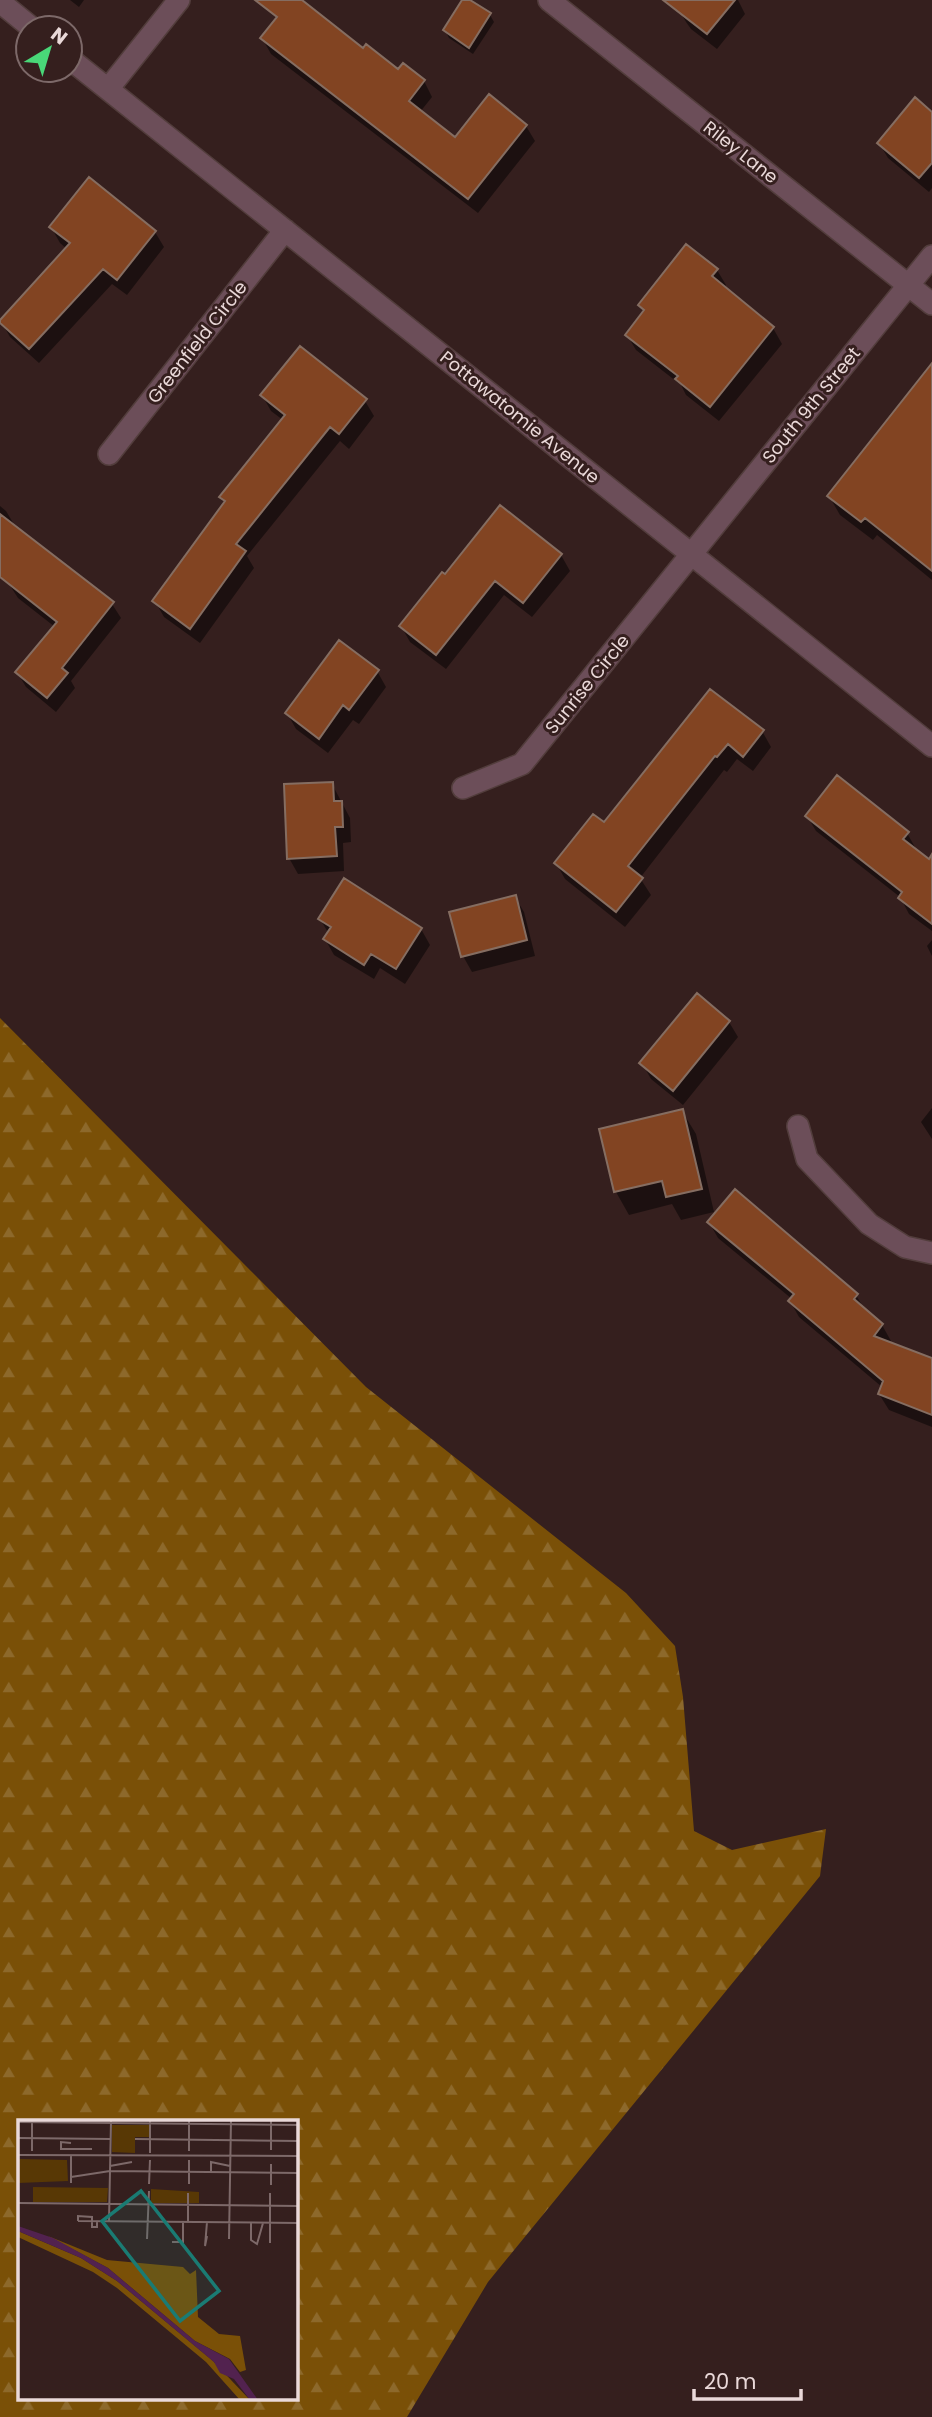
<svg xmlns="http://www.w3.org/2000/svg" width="932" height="2417" font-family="Poppins,sans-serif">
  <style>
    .forest { fill: url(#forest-firs); fill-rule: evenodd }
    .shadow { fill: #0007 }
    .building { fill: #824422; stroke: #856d61; stroke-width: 2 }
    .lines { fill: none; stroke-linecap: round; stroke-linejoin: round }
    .minor-casing { stroke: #523d3c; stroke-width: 24 }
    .minor { stroke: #6c4e59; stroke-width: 21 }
    .labels { text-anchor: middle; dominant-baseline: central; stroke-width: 6; stroke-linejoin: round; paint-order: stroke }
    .street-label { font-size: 18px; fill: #ead9d9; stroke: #351f1e }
    .inset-road { fill: none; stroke: #7d6969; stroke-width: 2 }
    .view { fill: #1a7b73; fill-opacity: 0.15; stroke: #1a7b73; stroke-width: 3.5 }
    .inset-edge { fill: none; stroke: #ead9d9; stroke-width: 3.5 }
  </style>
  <defs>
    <pattern id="forest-firs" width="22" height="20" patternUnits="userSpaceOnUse" patternTransform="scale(1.75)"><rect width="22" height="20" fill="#7a5007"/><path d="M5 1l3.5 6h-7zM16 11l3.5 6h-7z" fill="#8d692b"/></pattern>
  </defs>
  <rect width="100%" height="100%" fill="#351f1e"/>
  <!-- forest -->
  <path class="forest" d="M0,1018l366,369 260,206 49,53 8,51 11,134 38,19 94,-21 -6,47 -332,406 -81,135h-407zM19,2121h277v277h-277z"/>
  <!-- shadow -->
  <path class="shadow" d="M70,0h14l-5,7z
    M284,0h15l64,51 36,21 25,9 8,16 -12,15 35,27 34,-42 37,29 9,15 -57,72 -207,-159 -9,-16 15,-19 -3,-6z
    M464,0l26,15 4,7 -21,32 -24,-16 -4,-8z
    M682,0h56l7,14 -28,35 -26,-20 -5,-7 -9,-16z
    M932,114v74l-3,4 -41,-34 -9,-15z
    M51,227l104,5 9,15 -37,48 -15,-11 -73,79 -29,-26 -9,-16 66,-72 -7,-6z
    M717,270l9,15 -2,3 49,40 9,16 -63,77 -33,-26 -5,-10 -45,-35 -9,-15 17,-22 -4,-8z
    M932,387v193l-55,-45 -4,5 -33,-25 -11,-19z
    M262,395l103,6 9,15 -25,33 -9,-8 -93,115 7,12 -54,75 -36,-26 -9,-16 70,-98 -3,-6 61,-77 -12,-9z
    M0,506l6,5 9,15 97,78 9,14 -50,63 4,7 -19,24 -30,-25 -9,-15 38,-45 -37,-29 -18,-28z
    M561,555l9,16 -38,46 -28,-22 -58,74 -36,-27 -9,-16 41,-51z
    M377,671l9,16 -27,37 -6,-4 -25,33 -32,-24 -9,-16z
    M710,691l52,40 9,16 -18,24 -16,-12 -10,13 -3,-2 -84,108 11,17 -26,32 -60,-48 -9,-16 48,-38z
    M332,784l18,34 1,24 -8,1 1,28 -46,3 -9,-16z
    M807,816l100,17 9,16 -1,1 17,14v67l-23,-17 -9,-17 -84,-66z
    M515,897l9,15 11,44 -63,16 -9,-16z
    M320,919l101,10 9,16 -25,39 -25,-16 -6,11 -40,-24 -9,-16 4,-5z
    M932,940v16l-5,-10z
    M729,1022l9,15 -55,68 -32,-26 -9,-16z
    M932,1108v31l-11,-17z
    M682,1111l14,23 18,78 -33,8 -9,-16 -43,11 -13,-23 -15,-62z
    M709,1222l147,73 10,17 16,13 9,16 -2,3 43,16v67l-43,-17 -10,-16 3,-7 -83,-70 -9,-16 2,-2 -74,-61z"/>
  <!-- building -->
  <path class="building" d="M255,0h47l61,48 3,-4 32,25 5,-6 22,17 -16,21 46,36 34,-43 38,31 -59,74 -208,-161 17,-21z
    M462,0h8l21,13 -22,35 -26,-18z
    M663,0h72l-28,34z
    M915,97l17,15v51l-13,15 -42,-35z
    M89,177l67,54 -39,49 -14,-11 -74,80 -29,-26v-3l70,-77 -21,-16z
    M686,244l32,25 -6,7 62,51 -64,80 -35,-28 3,-3 -53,-41 19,-25 -6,-5z
    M300,346l67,53 -28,35 -9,-7 -94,117 10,7 -56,78 -38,-28 73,-100 -6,-4 66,-82 -25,-20z
    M932,363v208l-67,-53 -4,4 -34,-26z
    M500,505l62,49 -39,49 -28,-22 -59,74 -37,-29 43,-54 3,2z
    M0,514l114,88 -52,66 6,5 -21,25 -32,-26 42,-50 -57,-45z
    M339,640l40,30 -30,40 -6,-5 -24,34 -34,-26z
    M710,689l54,41 -21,27 -15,-13 -11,13 -2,-1 -87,110 15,12 -27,34 -62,-49 39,-49 11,8z
    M837,775l72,57 -6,7 26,20 3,-5v70l-34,-26 4,-6 -97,-76z
    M333,782l1,19h8l1,26h-8l2,29 -50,3 -3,-75z
    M344,878l78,50 -26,41 -25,-15 -7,11 -41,-26 8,-12 -13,-8z
    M516,895l11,45 -66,17 -12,-45z
    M697,993l33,28 -57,70 -34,-28z
    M683,1109l19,80 -36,8 -4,-16 -48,11 -15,-63z
    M735,1189l123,105 -4,5 29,25 -9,12 58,22v57l-54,-21 5,-13 -95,-80 6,-7 -87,-72z"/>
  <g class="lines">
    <!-- minor casing -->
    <g class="minor-casing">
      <path id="minor" d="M549,0l383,304
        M0,2l32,26
        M70,59l862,687
        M108,89l71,-89
        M109,454l176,-224
        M463,788l59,-24 410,-508
        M798,1126l9,33 62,65 36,23 27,6"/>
    </g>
    <!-- minor -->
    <use href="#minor" class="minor"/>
  </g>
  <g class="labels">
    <!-- street labels -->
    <g class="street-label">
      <text transform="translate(741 152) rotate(38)">Riley Lane</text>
      <text transform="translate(197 342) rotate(-52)">Greenfield Circle</text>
      <text transform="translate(811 405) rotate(-51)">South 9th Street</text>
      <text transform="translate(520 417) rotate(39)">Pottawatomie Avenue</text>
      <text transform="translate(587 684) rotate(-51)">Sunrise Circle</text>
    </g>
  </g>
  <!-- overview -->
  <g transform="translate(18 2120)">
    <rect width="280" height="280" fill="#351f1e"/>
    <path d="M94,5h37v12h-14v16l-23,-1zM0,39l49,1 1,21 -50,2zM15,67l75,1 -1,14h-74z" fill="#583805"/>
    <path d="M0,111l63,27 36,23 96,80 37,39h-10l-34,-38 -89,-74 -24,-16 -75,-35zM30,116l59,24 76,7 7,7 6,-4 2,47 21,17 21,2 6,34 -6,2 -10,-13 -35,-18 -87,-73z" fill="#7a5007"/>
    <path d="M133,69l48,3v11h-48z" fill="#583805"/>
    <path d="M0,106l35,12 55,30 87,73 34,18 29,41h-8l-16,-21 -14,-6 -6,-11 -97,-81 -36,-23 -63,-27z" fill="#52224f"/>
    <path class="inset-road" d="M0,2l280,3M0,18l93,1M117,19l163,2M53,23l-10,-1v7h31M253,30v-30M14,31v-30M171,31v-31M132,33v-33M0,35l280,1M92,46l22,-4M193,52v-10l19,4M53,57l39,-6 188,2M53,63v-27M131,64l1,-24M171,64v-24M253,65v-21M0,83l280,3M60,101l220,2M60,101v-5l14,1v10h5v-6M91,101l2,-100M170,102v-29M233,103v17l6,4 6,-21M189,116l-2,10 2,-24M129,119l2,-48M211,119l2,-119M154,122h11v-20M252,123v-50"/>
    <path class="view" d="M123,71l78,100 -39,30 -78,-100z"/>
    <rect width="280" height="280" class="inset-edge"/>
  </g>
  <!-- north arrow -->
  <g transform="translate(49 49) rotate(38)"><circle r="33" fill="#351f1e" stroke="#7d6969" stroke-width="2"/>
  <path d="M0-5L12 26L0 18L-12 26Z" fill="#49d778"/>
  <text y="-10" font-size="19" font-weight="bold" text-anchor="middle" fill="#ead9d9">N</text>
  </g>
  <!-- scale -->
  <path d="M694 2389v10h107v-10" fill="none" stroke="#ead9d9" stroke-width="3.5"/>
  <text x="704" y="2389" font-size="21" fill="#ead9d9" stroke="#351f1e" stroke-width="5" paint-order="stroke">20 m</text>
</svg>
